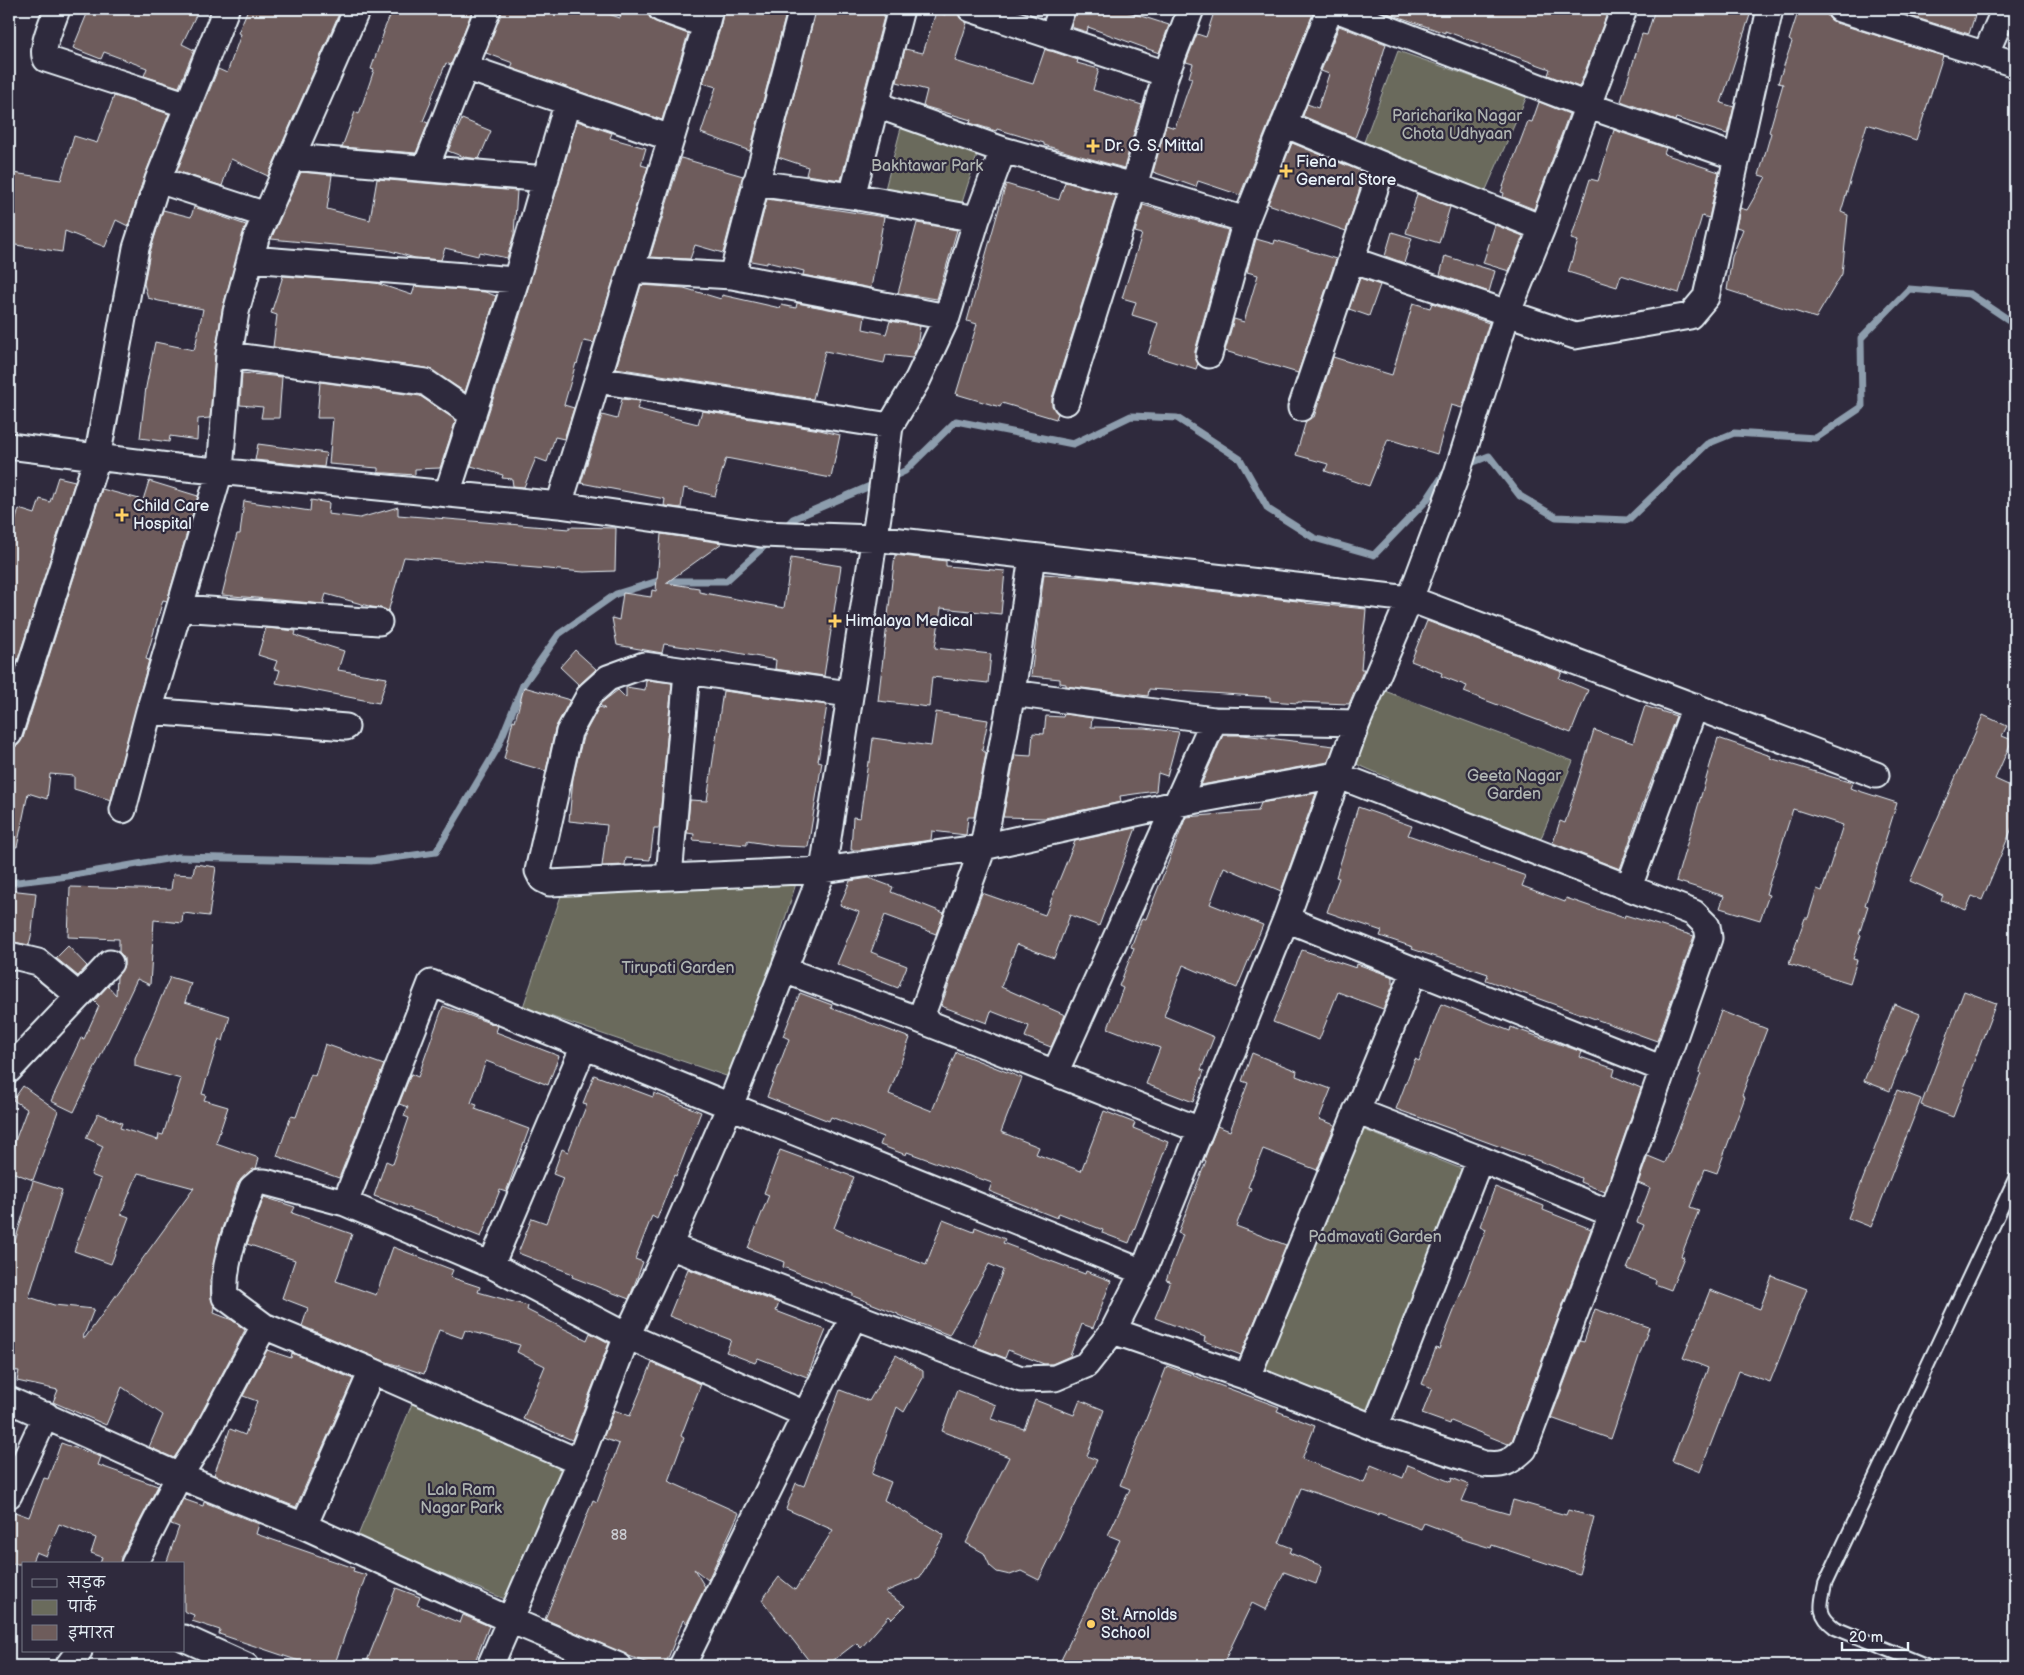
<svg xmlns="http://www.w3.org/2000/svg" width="2024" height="1675" font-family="'Balsamiq Sans','Playpen Sans Deva',sans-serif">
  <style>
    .green { fill: #6a6b5c; stroke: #a9aeaa }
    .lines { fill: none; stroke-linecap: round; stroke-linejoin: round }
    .stream { stroke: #8d9dad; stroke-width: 7 }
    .building { fill: #6e5c5b; stroke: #e8f1f8 }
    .lane-casing { stroke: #e8f1f8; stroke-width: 16 }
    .street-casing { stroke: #e8f1f8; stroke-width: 29 }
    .lane { stroke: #2f2a3d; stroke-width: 12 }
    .street { stroke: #2f2a3d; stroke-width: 25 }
    .poi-dot { fill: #ffd166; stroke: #2f2a3d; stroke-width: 2 }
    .labels { text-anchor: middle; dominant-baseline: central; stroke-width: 4.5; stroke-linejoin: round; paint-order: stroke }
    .number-label { font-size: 14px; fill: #caccd1 }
    .park-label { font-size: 16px; fill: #afb5b2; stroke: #2f2a3d }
    .poi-label { font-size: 16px; fill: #e8f1f8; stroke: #2f2a3d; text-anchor: start }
  </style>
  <rect width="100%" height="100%" fill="#2f2a3d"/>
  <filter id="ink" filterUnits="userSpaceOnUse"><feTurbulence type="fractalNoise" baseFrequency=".02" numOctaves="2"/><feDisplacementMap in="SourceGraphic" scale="10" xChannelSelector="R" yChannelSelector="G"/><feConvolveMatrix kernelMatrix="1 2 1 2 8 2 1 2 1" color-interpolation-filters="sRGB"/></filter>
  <g filter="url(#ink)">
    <!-- green -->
    <path class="green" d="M1398,51l129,45 -42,96 -121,-50z
      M902,124l78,22 -20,63 -75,-20z
      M1382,690l191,71 -34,82 -192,-83z
      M798,877l-63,202 -212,-72 42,-123z
      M1357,1127l107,43 -98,241 -106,-42z
      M414,1399l150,63 -57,138 -150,-62z"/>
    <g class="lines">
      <!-- stream -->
      <path class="stream" d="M1466,465l23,-9 31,40 36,21 72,3 79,-76 27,-11 82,5 46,-31 -1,-69 48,-49 61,5 45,30
        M890,478l15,-7 51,-50 117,23 58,-28 46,2 63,41 28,50 46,29 60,17 52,-54 18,-27 5,-2
        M784,528l9,-9 84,-36
        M9,883l59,-7 110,-19 193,4 65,-9 61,-103 26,-64 36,-51 57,-40 42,-13h68l45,-41"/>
    </g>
    <!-- building -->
    <path class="building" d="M89,9h110l-17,35 12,6 -15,37 -35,-11 3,-8 -43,-16 -3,7 -28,-11z
      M248,9h93l-73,167 -37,-17 -9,27 -45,-15 41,-102 9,4 14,-39 -3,-1z
      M393,9h80l-22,56 -5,-2 -16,38 1,1 -8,19 5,2 -12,30 -74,-6 13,-35 4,2 15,-44 -3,-1 13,-37h-1z
      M502,9h93l25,9 2,-9h25l3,9 6,4 32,12 -26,86 -151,-52 2,-5 -27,-10z
      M724,9h14l20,4v-4l29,1 -37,141 -49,-18 15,-46 -13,-4 17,-54z
      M816,9h70l-45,171 -35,-5 2,-8 -30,-10z
      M946,9h11l3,9 7,5 -12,38 78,23 12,-35 33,11 -1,3 22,6 -6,21 49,15 -18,63 -51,-14 -29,-9v-2l-47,-14 -1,2 -16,-5 -10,-3 1,-3 -48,-14 4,-16 -30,-8 8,-33 18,4 13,-41 9,3z
      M1076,9h43l50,16 -10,28 -71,-26 -1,5 -16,-5z
      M1215,9h100l-75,186 -42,-14 -2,6 -43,-15 13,-47 9,3 17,-50 -3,-1 4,-13 -7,-2 11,-28 9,3z
      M1376,9h233l-30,78 -31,-12 2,-6 -105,-38v2z
      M1655,9h97l-31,94 13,4 -7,27 -51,-16 -1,3 -54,-20 21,-67 5,1z
      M1799,9h27l3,9 7,5 107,33 -27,84 -49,-16 -26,88 7,3 -6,59 -26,44 -89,-28 5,-33 11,-28 -7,-2 4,-19 7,2 19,-33 -7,-2 12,-42 -2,-1 14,-48 -5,-1 14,-41 -3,-2z
      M1887,9h90l-8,25z
      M1339,26l47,18 -17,56 -14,38 -52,-22 4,-12 11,4 11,-34 -8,-3z
      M114,96l55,18 -24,61 -17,51 -12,-6 -11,27 -40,-16 -3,21 -53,-8v-44l4,-27 48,7 13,-44 23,7z
      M1539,102l30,12 -35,95 -31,-12 1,-4 -3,-1 27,-71 4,1z
      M462,119l29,12 -12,28 -15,-2 -16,-6z
      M577,121l35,12 -2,5 36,10 -5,17 7,2 -54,176 -10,-2 -7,23 -1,-1 -12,42 10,3 -10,31 -9,-2 -8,25 -11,-4 -12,29 -11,-1 -1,-7 -10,-1 1,-3 -32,-9 44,-134z
      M1614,130l52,18 -2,6 55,18 -10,46 -7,-2 -23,77 -58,-18 -4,12 -49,-15 10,-31 -7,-2 19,-60 8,2z
      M1292,143l73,30 -19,58 -78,-27z
      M681,158l62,18 -20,77 -28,-8 -5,14 -40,-2z
      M301,172l31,3 -5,34 43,11 7,-41 140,12 -3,43 -7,24 -28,-6 -1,4 -33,-8 -4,12 -26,-2 -28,-8 -116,-11z
      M1065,182l51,14 -64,202v8l6,7 -2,6 -54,-16 -2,4 -44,-13 21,-70 -10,-3 39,-137 53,16z
      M1417,194l33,13 -11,36 -33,-10z
      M767,199l117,18 -13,71 -68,-13 1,-4 -37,-9v2l-16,-3z
      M1143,205l85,25 -33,121v7l3,5 -2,6 -48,-15 10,-31 -26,-8 4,-13 -14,-4 20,-64 -7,-2z
      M194,207l52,18 -24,85 -7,44 -5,64 -12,1 -1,21 -27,-4 -1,6 -29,-4 6,-51 9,-45 39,8 2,-7 7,-34 -44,-8 -11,-3 -4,-14 6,-32 13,-42 28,7z
      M917,223l40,7 -20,69 -39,-6z
      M1495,225l28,11 -14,35 -26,-8z
      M1392,232l20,6 -8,25 -19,-7z
      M1256,239l18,5 1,-4 61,19 -38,114 -73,-22 9,-32 10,3 14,-47 -11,-3z
      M1445,256l50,15 -6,21 -49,-17z
      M283,276l93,7 36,12 3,-9 70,6 11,4 -31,96 -38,-24 -154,-21 4,-32 -6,-2z
      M1360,278l20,7 -11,31 -20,-7z
      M641,285l43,3 37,11 1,-4 58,13 1,-3 15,3 1,-5 68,13 -2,13 23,5 4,-13 30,5 -3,21 -5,11 -26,-3 -2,8 -59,-12 -12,48 -197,-31z
      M1413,303l17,5 2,-5 57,20 -27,85 -11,-3 -14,49 -49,-15 -19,47 -44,-15 3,-7 -32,-9 10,-34 6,-4h2l19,-60 59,18z
      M242,373l40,4 -3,41h-18l2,-11 -23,-2z
      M320,382l100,14 36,24 -16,48 -25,1v6l-28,-2h-9v-5l-49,-4 4,-46h-16z
      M622,399l18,2 -3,8 61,15 4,-13 118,19 20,5 -9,43 -105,-20 -11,38 -31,-8 -3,20 -17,-2 1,-7 -84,-16 21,-68 15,4z
      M258,444l68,9 -2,14 -69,-7z
      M58,477l17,4 -66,206v-144l10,-34 16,5 5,-15 10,3z
      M149,481l49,15 -31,105 -4,-1 -17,59 3,1 -38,140 -37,-11v-13l-24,-2 -3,25 -19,-6 -11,54 -8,-1v-98l9,-3 5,-7 79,-249 41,11z
      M311,500l18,3 -1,11 32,4 38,-11v8l25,2 146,12v-2l47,1 -1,43 -31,1 -180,-15 -16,55 -8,-4 -8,-1 -46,-13 -3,10 -101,-9 15,-61h3l4,-33 66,10z
      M661,534l61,9 -56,40 33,5v4l85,16 7,-50 50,8 -17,110 -49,-7 1,-9 -55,-10v2l-57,-8 -2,9 -45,-8 -5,-27 7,2 4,-27 28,4 1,-7 4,1z
      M895,555l51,6v5l59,5 -4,43 -60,-6 -6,40 56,6 -3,29 -56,-6 -3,30 -51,-6z
      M1044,574l52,4 210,24v1l60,6 -5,60h3l-15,35 -51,-2v1l-28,-2v-4l-121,-8 -1,7 -82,-10v-2l-6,-1v-4l-29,-3z
      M1427,621l135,51 -3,6 29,12 -17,43 -107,-41 3,-6 -26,-10 1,-3 -31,-12z
      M266,628l30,3 -1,4 4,2 45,14 -6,19 49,8 -8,25 -103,-20 4,-13 -6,-1 3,-8 -19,-6z
      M575,650l21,19 -17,16 -19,-18z
      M646,680l26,3 -13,145h-5l-4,32 -24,-2 -1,7 -23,1 5,-41 -38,-4 4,-43 10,-41 16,-30 6,2 -5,-4 1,-2 17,-13 8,8v-11l19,3z
      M524,687l46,13 -15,29 -9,42 -42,-12 9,-39 2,1z
      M723,691l104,14 -9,56 4,1 -14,85 -29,-1 -32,-5v4l-54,-5 1,-6 -7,-1 3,-33 17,1z
      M1645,706l31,10 -34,90 -22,63 -67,-26 7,-22 5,2 29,-93 39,13z
      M936,712l52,8 -6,30 4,3 -12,64h-6l-2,18 -34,-4 -1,9 -72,10h-8l2,-33 7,1 8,-56h2l3,-24 58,8z
      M1064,714l28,4 -1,9 54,1 34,4 -12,44 -9,-3 -2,18 -36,5 1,6 -76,16 -42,-1 12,-62 16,1 2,-23 11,1 2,-18 17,1z
      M1983,715l24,11 -5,10 10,4 -17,39 20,9v33l-33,79 -10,-4 -6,14 -25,-10 2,-4 -33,-15z
      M1223,735h20l91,11 -6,16 -127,23z
      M1718,738l53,18 -1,2 82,25 -2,5 47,15 -32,102 3,1 -9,28 2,1 -8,24 4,1 -7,23 -61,-19 16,-46h3l9,-29 5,2 21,-66 -50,-16 -27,85 3,1 -9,25 -40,-12 4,-12 -48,-15z
      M1316,793l-35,98 -57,-24 -14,37 53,21 -26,63 -54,-23 -19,51 50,21 -13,33 3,1 -11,31 -47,-18 14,-36 -52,-20 15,-40 -4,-2 15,-38 -3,-1 11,-29 4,1 40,-102 72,-6 3,-8z
      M1358,807l54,19 -4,9 118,41 -4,10 43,16 1,-4 58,20 1,-3 69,21 -37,105 -171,-61 2,-6 -76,-25 1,-2 -33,-11 2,-5 -55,-19 12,-34 -3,-1z
      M1136,828l-37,98 -29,-11 -16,43 -37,-14 -16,43 64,28 -14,32 -26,-10 4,-11 -38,-15 -4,12 -46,-17 41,-113 63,22 30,-74z
      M195,864l21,3 -7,49 -26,-3 -1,10 -28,-3 -4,65 -13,-6 -63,133 -23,-11 30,-63 3,1 15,-33 -5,-5 14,-15 8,9 1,-19 7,-10v-8l-5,-6v-13l-51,-2 2,-50 101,3 2,-16 20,1z
      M869,878l24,9 -2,5 53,21 -8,21 -51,-19 -14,37 36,14 -9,22 -61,-24 22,-52 -19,-7 10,-24z
      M9,890l27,3 -4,39 -3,13 -20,-4z
      M68,946l19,20 -9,10 -22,-18z
      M1302,950l54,18 1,-4 36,13v8l-10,24 -45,-17 -19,48 -46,-18z
      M170,977l21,6 -6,19 45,14 -7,25 -4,-2 -17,55 4,1 -2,5 24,7 -12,36 43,15 -3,11 -6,2 -12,12 -19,54 -9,44 1,17 4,9 -1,6 18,7 13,10 -53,101 -18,27 -25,-11 14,-32 -41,-28 -16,38 -53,-23 5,-12 -41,-9 2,-10 -10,-1v-80l4,-42 20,-67 29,9 -33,107 25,8 40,4 -11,28 2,1 109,-150 -56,-15 -17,41 8,3 -18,47 -37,-13 27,-72 -10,-4 12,-29 -17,-8 12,-25 24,10 -2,5 38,12 1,-6 4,1 18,-56 -46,-13v-8z
      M1964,991l32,12 -43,114 -32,-12z
      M800,993l32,12 -1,3 79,30 -21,56 43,17 24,-59 66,26 -21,54 38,15 -3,7 45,17 23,-60 31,12 -2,5 35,14 -39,101 -27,-10 1,-3 -44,-17 -2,5 -68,-27 3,-8 -85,-31 -1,3 -26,-10 3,-8 -52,-20 -2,4 -62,-24 22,-58 -6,-3z
      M1441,1004l69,27 1,-4 71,25 -2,5 35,12 -2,7 28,12 -36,104 -25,-10 1,-4 -36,-15 -149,-54 19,-50 4,2z
      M1894,1004l26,10 -30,77 -26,-10z
      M443,1006l55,20 -2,6 63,24 -11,29 -62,-24 -15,42 6,2 -2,4 54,20 -23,63 -6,-2 -19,47 -43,-17v-2l-64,-22 12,-35 7,3 16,-46 -5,-2 4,-9 -9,-3 12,-30 7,3z
      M1721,1011l46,18 -25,66 3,2 -28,76 -12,-4 -15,38 9,3 -18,46 3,1 -13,33 -16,-6 1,-4 -29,-11 17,-44 -7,-3 13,-34 -12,-5 10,-27 17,7 36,-89 -2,-1z
      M325,1044l59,21 -45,113 -62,-22 14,-40 5,1 15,-43 4,2z
      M1252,1053l45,18 -1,5 35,13 -12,30 16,6 -18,45 -54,-21 -15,38 3,1 -15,38 50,19 -45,110 -37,-14 1,-4 -50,-19 15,-37 -4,-1 17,-45 -5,-2 28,-72 -2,-1 13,-34 13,5 18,-48 -6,-2z
      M594,1075l59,22 1,-4 47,19 -25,64 -2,-1 -17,44 -5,-3 -17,43 8,3 -14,37 -57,-22 1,-3 -55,-21 14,-35 14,5 17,-45 -10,-4 9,-25 6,3 19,-48 -4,-1z
      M23,1086l35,25 -25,69 -24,-9v-14l18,-48 -14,-9z
      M1897,1090l24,9 -50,128 -23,-9z
      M780,1150l74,27 -20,51 31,14 61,23 17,-45 31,12 1,-5 30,12 -2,4 82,31 1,-3 25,10 -18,47 -11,-4 -12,32 -18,8h-8l-36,-14 -3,8 -31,-12 29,-76 -14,-6 -40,71 -51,-20v-1l-45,-18v-2l-70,-27 1,-5 -36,-14 21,-53 -5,-2z
      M1495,1187l49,19 -1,4 48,19 -79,212 -4,3 -57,-23 -1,3 -28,-10 10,-26 -10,-4 14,-36 3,1 47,-120 -6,-3z
      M264,1197l31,10 -3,6 60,21 -16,47 40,14 17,-48 60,23 -3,7 30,10 -2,5 50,14 -1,4 60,30 3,-7 19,10 -37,97 -49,-21 22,-53 -28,-14 3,-7 -55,-15 -3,8 -23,-8 -15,44 -40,-13 -82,-35 6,-18 -26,-10 13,-38 -48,-16z
      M688,1269l91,34 -3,8 50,19 -19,47 -49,-19 -3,5 -29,-11 5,-12 -62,-24z
      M1772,1276l35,13 -37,93 -31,-11 -39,101 -28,-11 36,-93 -25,-10 27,-68 50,19z
      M1595,1309l54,18 -38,112 -60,-21 29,-77 4,1z
      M267,1350l24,8 1,-5 61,26 -57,128 -82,-32 16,-46 15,6 12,-34 -14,-5z
      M896,1355l27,16v7l-19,34 -7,-5 -25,67 19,8 -7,18 60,35 -24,42 -35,15 20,14 -13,13 -3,-3 -28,32 -5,-5 -30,23h-13l-51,-66 17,-23 16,13 38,-60 -47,-21 10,-26 8,3 36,-96 29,11z
      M652,1363l49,21 -20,52 3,2 -16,43 71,32 -31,67 -14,-11 11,18 -18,36 -4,-3 -18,46h-10l-26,-10 -84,-37 48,-119 4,2 22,-58 -16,-6 11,-28 16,6z
      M1167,1366l112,41 -2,4 38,15 -13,33 62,24 7,-18 32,13 5,-13 43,17 1,-4 17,7 -7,16 47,13 4,-14 53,15 2,-5 26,7 -15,57 -87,-29 -1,3 -30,-9v-2l-37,-14 -3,6 -42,-16 -1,2 -77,-27 -22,55 13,5 -2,5 32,13 -6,18 -32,-12 -18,38 -14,-7 -30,63h-164l62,-126 -12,-5 22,-46 -10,-4z
      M957,1390l39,15 -5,14 33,10 11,-29 39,15 6,-15 24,10 -17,46 10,4 -58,120 -18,-9 -11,4 -13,-3 -7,-6 -6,-13 -18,-10 43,-86 -67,-26z
      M61,1443l40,14 -3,8 60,21 -37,71 -1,7h-20l2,-7 -11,-4 5,-15 -37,-14 -13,32 -10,-4 -5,12h-22v-35l6,-17 14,5 15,-39 4,1z
      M183,1499l20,7 1,-4 55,22 -3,10 98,34 -1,3 13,4 -32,91h-20l-95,-32 1,-4 -28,-9 2,-6 -10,-4v-47h-18l13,-37 -8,-3z
      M396,1588l24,9 -3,8 43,18 3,-8 26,11 -16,40h-108z"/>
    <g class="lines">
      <!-- lane casing -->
      <g class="lane-casing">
        <path id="lane" d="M1928,1666l-93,-38c-19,-14 -14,-24 -10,-44l190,-405"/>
      </g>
      <!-- street casing -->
      <g class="street-casing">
        <path id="street" d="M57,9c-4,12 -17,39 -11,50l142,46
          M661,9l45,16
          M971,9l195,65
          M1336,9l253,97 147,51
          M1840,9l175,55
          M1052,37l10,-28
          M1985,55l20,-46
          M465,67l206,71
          M877,105l126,45 131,36 112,34
          M1284,124l99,41 159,63
          M292,157l254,22
          M426,167l62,-158
          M158,180l108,35
          M755,183l97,13 125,23
          M852,196l49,-187
          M250,259l266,21
          M1351,260l224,76 115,-20 16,-19 64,-288
          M631,270l101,6 215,41
          M732,276l70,-267
          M229,355l196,27 48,33
          M1209,355l37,-135 84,-211
          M597,380l293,46
          M1066,402l68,-216 32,-112 25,-65
          M1301,408l82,-243
          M9,446l167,21 383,38 202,29 113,4 536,61 466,176
          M447,494l69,-214 51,-176
          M559,505l147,-480 4,-16
          M180,608l199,14
          M687,672l-18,205 -119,6 -8,-4 -4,-8 31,-139 21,-38 18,-16 36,-13 205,29
          M1012,693l202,27 143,3
          M149,711l197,16
          M9,734l88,-276 39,-210 22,-68 68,-171
          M123,810l26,-99 71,-240 9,-116 7,-43 20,-74 101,-229
          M669,877l154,-7 160,-23 193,-43 161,-29 357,138 13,13 2,12 -97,276 -88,235c-15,14 -20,17 -40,15l-109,-36 -128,-51 -134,-46
          M1629,887l66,-181
          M1286,919l377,150
          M9,955l29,7 41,34
          M784,970l136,50 280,110
          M920,1020l63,-173 29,-154 20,-137
          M9,1070l101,-107
          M1055,1073l159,-353
          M1356,1111l124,48 132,55
          M345,1203l86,-220 299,123 413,166
          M669,1246l352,133 34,-1 31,-13 27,-34 30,-59 143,-353 71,-196 53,-124 46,-123 51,-162 35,-86 82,-219
          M491,1265l93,-219
          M1247,1377l168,-407
          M9,1400l170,76 125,50 206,94 109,46
          M1375,1428l105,-269
          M579,1462l-207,-91 -108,-45 -39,-29c-3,-38 15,-74 27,-109l7,-6h6l80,21 146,62 136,71 178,78
          M9,1495l37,-80
          M304,1526l68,-155
          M134,1564l45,-88 25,-38 60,-112
          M184,1638l62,28
          M68,1666l11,-15
          M490,1666l89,-204 48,-126 42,-90 61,-140 93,-236 57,-367 10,-77 28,-47 29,-62 30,-98 26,-69
          M682,1666l172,-350"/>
      </g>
      <!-- lane -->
      <use href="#lane" class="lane"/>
      <!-- street -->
      <use href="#street" class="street"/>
    </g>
  </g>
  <!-- markers -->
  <g class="poi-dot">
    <path d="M1090.5 138.5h5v5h5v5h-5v5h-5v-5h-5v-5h5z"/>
    <path d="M1283.5 163.5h5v5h5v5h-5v5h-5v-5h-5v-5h5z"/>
    <path d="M119.5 507.5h5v5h5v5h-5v5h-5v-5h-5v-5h5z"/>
    <path d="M832.5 613.5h5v5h5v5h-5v5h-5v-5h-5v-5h5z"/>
    <circle cx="1091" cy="1624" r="5"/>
  </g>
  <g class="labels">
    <!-- number labels -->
    <g class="number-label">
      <text x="619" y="1535">88</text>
    </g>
    <!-- park labels -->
    <g class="park-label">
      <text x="1457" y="116">Paricharika Nagar<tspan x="1457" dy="18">Chota Udhyaan</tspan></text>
      <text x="927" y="166">Bakhtawar Park</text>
      <text x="1514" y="776">Geeta Nagar<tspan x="1514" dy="18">Garden</tspan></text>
      <text x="678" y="968">Tirupati Garden</text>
      <text x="1375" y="1237">Padmavati Garden</text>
      <text x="461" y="1490">Lala Ram<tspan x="461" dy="18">Nagar Park</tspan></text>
    </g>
    <!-- poi labels -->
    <g class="poi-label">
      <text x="1104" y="146">Dr. G. S. Mittal</text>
      <text x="1296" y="162">Fiena<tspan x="1296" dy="18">General Store</tspan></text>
      <text x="133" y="506">Child Care<tspan x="133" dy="18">Hospital</tspan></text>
      <text x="845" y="621">Himalaya Medical</text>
      <text x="1101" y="1615">St. Arnolds<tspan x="1101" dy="18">School</tspan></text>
    </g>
  </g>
  <!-- margin -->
  <rect width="2024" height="1675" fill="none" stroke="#2f2a3d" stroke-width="30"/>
  <rect x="15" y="15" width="1994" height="1645" fill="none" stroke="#e8f1f8" stroke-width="2" filter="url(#ink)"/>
  <!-- legend -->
  <rect x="22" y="1562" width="162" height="90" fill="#2f2a3d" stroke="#797a88"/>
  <rect x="32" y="1579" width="25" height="8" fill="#2f2a3d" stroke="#797a88"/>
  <text x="68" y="1588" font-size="15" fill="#e8f1f8">सड़क</text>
  <rect x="32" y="1600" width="25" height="15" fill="#6a6b5c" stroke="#797a88"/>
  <text x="68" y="1612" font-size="15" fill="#e8f1f8">पार्क</text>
  <rect x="32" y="1625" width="25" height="15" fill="#6e5c5b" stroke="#797a88"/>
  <text x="68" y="1638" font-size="15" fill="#e8f1f8">इमारत</text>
  <!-- scale -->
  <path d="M1842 1642v8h66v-8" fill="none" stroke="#e8f1f8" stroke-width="2.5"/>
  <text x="1849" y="1642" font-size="15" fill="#e8f1f8" stroke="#2f2a3d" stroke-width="4" paint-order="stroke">20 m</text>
</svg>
